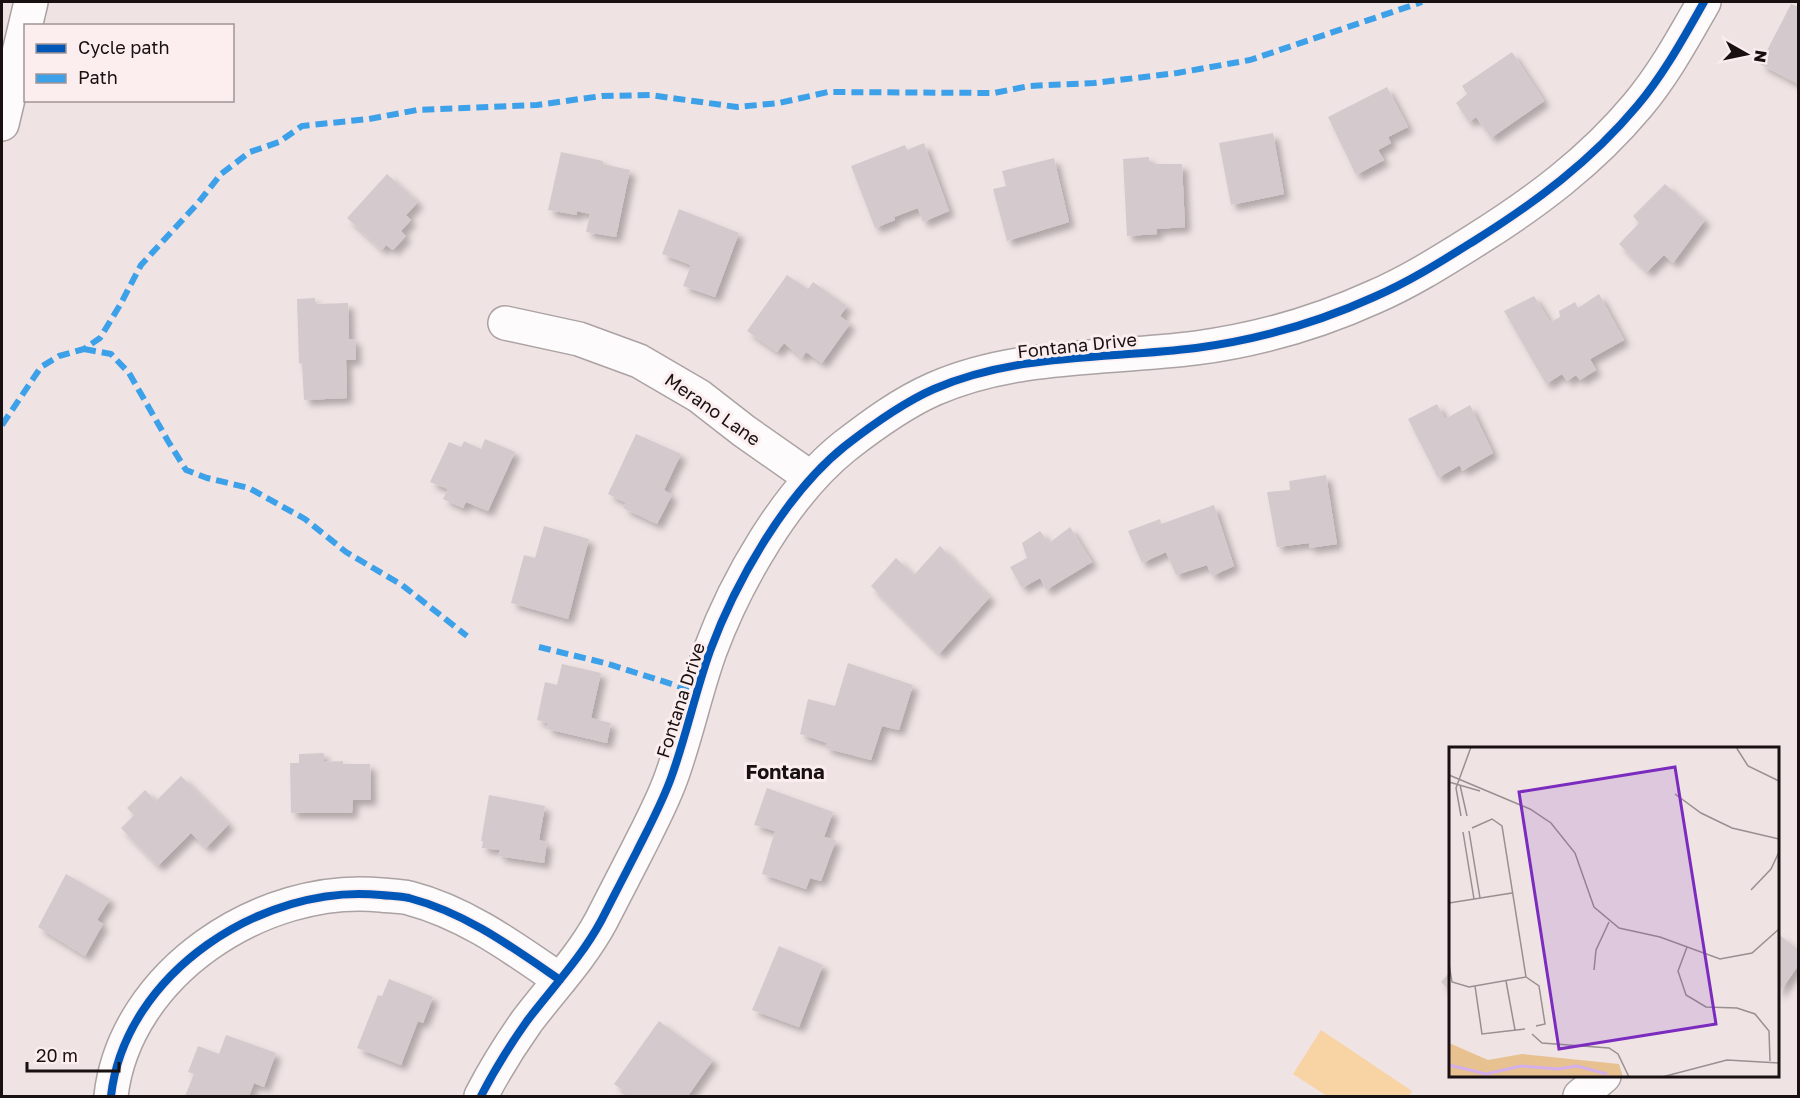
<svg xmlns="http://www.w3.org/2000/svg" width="1800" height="1098" font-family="'Golos Text',sans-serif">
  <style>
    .green { fill: #f8d3a4 }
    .building { fill: #d4cacd; filter: url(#shadow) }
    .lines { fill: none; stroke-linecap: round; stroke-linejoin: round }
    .street-casing { stroke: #aba2a3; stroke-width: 36 }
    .street { stroke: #fdfbfb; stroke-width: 33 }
    .quiet { stroke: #3da1ea; stroke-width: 6; stroke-dasharray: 12 6; stroke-linecap: butt }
    .cycleway-casing { stroke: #fcedee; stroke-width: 11 }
    .cycleway { stroke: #0057b8; stroke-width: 8 }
    .labels { text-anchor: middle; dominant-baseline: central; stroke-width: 6; stroke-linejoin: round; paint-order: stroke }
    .street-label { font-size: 18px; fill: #191111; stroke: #fcedee }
    .neighbourhood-label { font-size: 20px; font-weight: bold; fill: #191111; stroke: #fcedee }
    .inset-river { fill: none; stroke: #d3b0ec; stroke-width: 3 }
    .inset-road { fill: none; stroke: #9a8f90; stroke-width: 1.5 }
    .view { fill: #7b2cbf; fill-opacity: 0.15; stroke: #7b2cbf; stroke-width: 3 }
    .inset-edge { fill: none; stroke: #191111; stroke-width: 3 }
  </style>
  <defs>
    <filter id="shadow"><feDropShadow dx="5.5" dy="5.5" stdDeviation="3" flood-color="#0004"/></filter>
  </defs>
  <rect width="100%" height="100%" fill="#f0e3e4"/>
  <!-- green -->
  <path class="green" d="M1321,1030l91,61 -3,5h-82l-34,-22z"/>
  <!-- building -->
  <path class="building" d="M1791,4l7,3v77l-38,-20z
    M1512,52l32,49 -53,37 -15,-21 -7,5 -13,-19 11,-9 -5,-8z
    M1387,87l21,40 -20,10 3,6 -13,7 6,10 -28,15 -28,-58z
    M1273,133l11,61 -53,11 -12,-62z
    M924,143l25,68 -26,11 -5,-14 -24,9 1,3 -20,8 -24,-62 54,-21 2,5z
    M561,152l42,9v3l27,6 -14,67 -30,-5 4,-18 -13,-3v4l-29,-5z
    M1149,157v7h33l3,63 -28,2v5l-30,2 -4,-77z
    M1054,158l15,64 -62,19 -14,-52 13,-3 -4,-15z
    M387,174l31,28 -12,13 5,5 -10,11 5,5 -13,14 -7,-5 -4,5 -35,-32z
    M1665,184l40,36 -32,43 -9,-8 -17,17 -28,-28 20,-21 -6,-7z
    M679,209l60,24 -24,64 -32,-11 8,-21 -29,-11z
    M787,275l21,14 5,-7 34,24 -7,10 10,8 -28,39 -16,-11 -4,6 -18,-15 -7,9 -30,-21z
    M1599,294l25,46 -34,19 6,11 -16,10 -4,-5 -9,6 -5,-7 -16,10 -42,-73 30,-15 16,26 10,-5 -1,-6 16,-9 3,6z
    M315,298v6l33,-1 1,36h6l1,21h-10l1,38 -43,2 -2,-36 -3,-1 -2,-64z
    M1437,404l8,15 25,-14 23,48 -31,18 -2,-6 -22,13 -30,-59z
    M636,434l45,20 -17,36 8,5 -15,29 -34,-16 3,-5 -18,-9z
    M485,439l30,13 -27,59 -22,-9 -3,6 -20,-9 5,-10 -18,-7 19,-40 12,5 3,-6 17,8z
    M1326,475l11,69 -28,4v-5l-32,4 -10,-55 23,-2 -1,-9z
    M1214,505l20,61 -22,10 -5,-11 -31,10 -10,-23 -24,11 -14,-32 32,-12 1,5z
    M544,526l45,13 -21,80 -57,-16 13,-48 11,3z
    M1070,527l22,35 -46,28 -6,-12 -18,10 -12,-21 17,-9 -5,-15 18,-12 9,12z
    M940,546l50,51 -51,57 -68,-68 25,-28 18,17z
    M848,663l65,22 -14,45 -17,-4 -11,34 -46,-12 2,-5 -27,-9 8,-35 27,7z
    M562,664l39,9 -10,45 20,5 -4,20 -60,-14 1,-6 -11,-3 8,-38 12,3z
    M324,753v9l19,-1v3h27l1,36h-18l-1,13h-61l-1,-50h9v-9z
    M181,776l48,48 -23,24 -15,-15 -33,33 -37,-38 13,-13 -7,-7 18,-18 11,11z
    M767,788l66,24 -9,25 12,3 -15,41 -11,-3 -4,11 -44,-15 13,-43 -21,-6z
    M489,795l56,11 -6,34 8,2 -3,21 -46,-7 2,-6 -18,-2 1,-7h-2z
    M66,874l44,25 -13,21 6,4 -18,32 -47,-29z
    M1778,934l20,15v17l-20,28z
    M779,946l44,19 -24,62 -47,-17z
    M1450,972v19l-9,-9z
    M389,979l44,18 -10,26 -5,-2 -17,44 -44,-17 21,-53 4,1z
    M659,1021l54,39 -25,36h-57l-17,-12z
    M226,1035l50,18 -12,34 -10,-4 -5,13h-64l9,-22 -6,-2 10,-26 21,8z"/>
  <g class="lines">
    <!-- street casing -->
    <g class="street-casing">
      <path id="street" d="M2,124l29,-122
        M505,323l74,16 60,22 60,35 45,35 67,47
        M111,1096c14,-123 152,-213 270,-201 9,1 19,1 28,3 57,15 103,49 151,82
        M481,1096c13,-25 29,-51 46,-75 25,-33 54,-63 74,-100 12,-23 24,-47 36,-70 12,-24 25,-48 34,-73 15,-41 24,-85 39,-127 26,-70 76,-158 135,-205 27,-21 57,-43 89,-57 82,-36 175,-30 262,-41 60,-8 123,-26 178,-51 35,-15 68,-36 100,-56 61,-38 117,-80 163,-135 27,-32 47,-69 67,-104
        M1580,1096l24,-20"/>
    </g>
    <!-- street -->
    <use href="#street" class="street"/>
    <!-- quiet -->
    <path class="quiet" d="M84,349l27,5 18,19 39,68 18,29 21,8 42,10 56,31 41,33 56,33 65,51
      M2,425l39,-58 18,-11 25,-7 16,-11 20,-33 21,-40 57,-62 23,-29 29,-22 29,-10 23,-16 67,-7 48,-9 120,-5 65,-9 48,-1 87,12 42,-4 49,-11 166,1 35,-7 65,-3 83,-10 73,-13 172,-58
      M539,647l66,16 92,29"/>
    <!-- cycleway casing -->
    <g class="cycleway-casing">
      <path id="cycleway" d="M111,1096c14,-123 152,-213 270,-201 9,1 19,1 28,3 57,15 103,49 151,82
        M481,1096c13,-25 29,-51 46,-75 25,-33 54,-63 74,-100 12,-23 24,-47 36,-70 12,-24 25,-48 34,-73 15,-41 24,-85 39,-127 26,-70 76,-158 135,-205 27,-21 57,-43 89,-57 82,-36 175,-30 262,-41 60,-8 123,-26 178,-51 35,-15 68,-36 100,-56 61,-38 117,-80 163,-135 27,-32 47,-69 67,-104"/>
    </g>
    <!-- cycleway -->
    <use href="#cycleway" class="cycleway"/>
  </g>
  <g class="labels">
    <!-- street labels -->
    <g class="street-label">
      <text transform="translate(1077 345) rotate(-6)">Fontana Drive</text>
      <text transform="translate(713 409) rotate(35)">Merano Lane</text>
      <text transform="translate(680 700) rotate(-72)">Fontana Drive</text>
    </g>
    <!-- neighbourhood labels -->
    <g class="neighbourhood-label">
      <text x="785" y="771">Fontana</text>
    </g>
  </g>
  <!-- overview -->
  <g transform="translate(1449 747)">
    <rect width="330" height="330" fill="#f0e3e4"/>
    <path d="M0,296l39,17 34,-6 97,10 4,13h-174z" fill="#e7c18f"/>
    <path class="inset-river" d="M0,318l37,9 35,-8 37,3 19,-3 30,8"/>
    <path class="inset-road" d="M287,0l12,19 31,15M0,28l81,34 21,14 24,30 19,54 25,21 41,9 60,22 32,-6 27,-24M0,35l31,9M11,38l7,31M226,47l26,19 31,15 47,11M12,69l-5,-28 15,-41M20,84l11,67M14,85l11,67M302,143l20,-21 8,-17M0,156l63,-10M238,200l-9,24 8,24 20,12 31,1 18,6 14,17 1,30M0,217l3,18 17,5 57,-10 -24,-151 -10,-7 -20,9M145,223l2,-20 13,-28M77,230l13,9 6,38 -9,2M57,234l9,49M26,239l7,48 43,-5M83,287l10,9 67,5 9,6 11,23M213,330l65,-17 52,3"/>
    <path class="view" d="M226,20l41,257 -157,25 -40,-257z"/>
    <rect width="330" height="330" class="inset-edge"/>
  </g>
  <!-- border -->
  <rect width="1800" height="1098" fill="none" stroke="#191111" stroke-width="6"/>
  <!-- legend -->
  <rect x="24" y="24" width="210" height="78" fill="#fcedee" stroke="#a19596" stroke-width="1.5"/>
  <rect x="36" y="44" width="30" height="9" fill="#0057b8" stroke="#a19596" stroke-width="1.5"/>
  <text x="78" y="54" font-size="18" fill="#191111">Cycle path</text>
  <rect x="36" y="74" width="30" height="9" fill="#3da1ea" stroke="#a19596" stroke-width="1.5"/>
  <text x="78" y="84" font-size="18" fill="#191111">Path</text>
  <!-- north arrow -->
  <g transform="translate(1746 54) rotate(99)" stroke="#fcedee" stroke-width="4.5" paint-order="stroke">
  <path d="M0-4.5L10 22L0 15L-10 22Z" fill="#191111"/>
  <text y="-9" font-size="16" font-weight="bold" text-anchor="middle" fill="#191111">N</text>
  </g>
  <!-- scale -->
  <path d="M27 1062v9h92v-9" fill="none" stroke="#191111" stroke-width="3"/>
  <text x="36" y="1062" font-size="18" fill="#191111" stroke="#fcedee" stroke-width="4.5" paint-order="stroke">20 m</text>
</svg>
